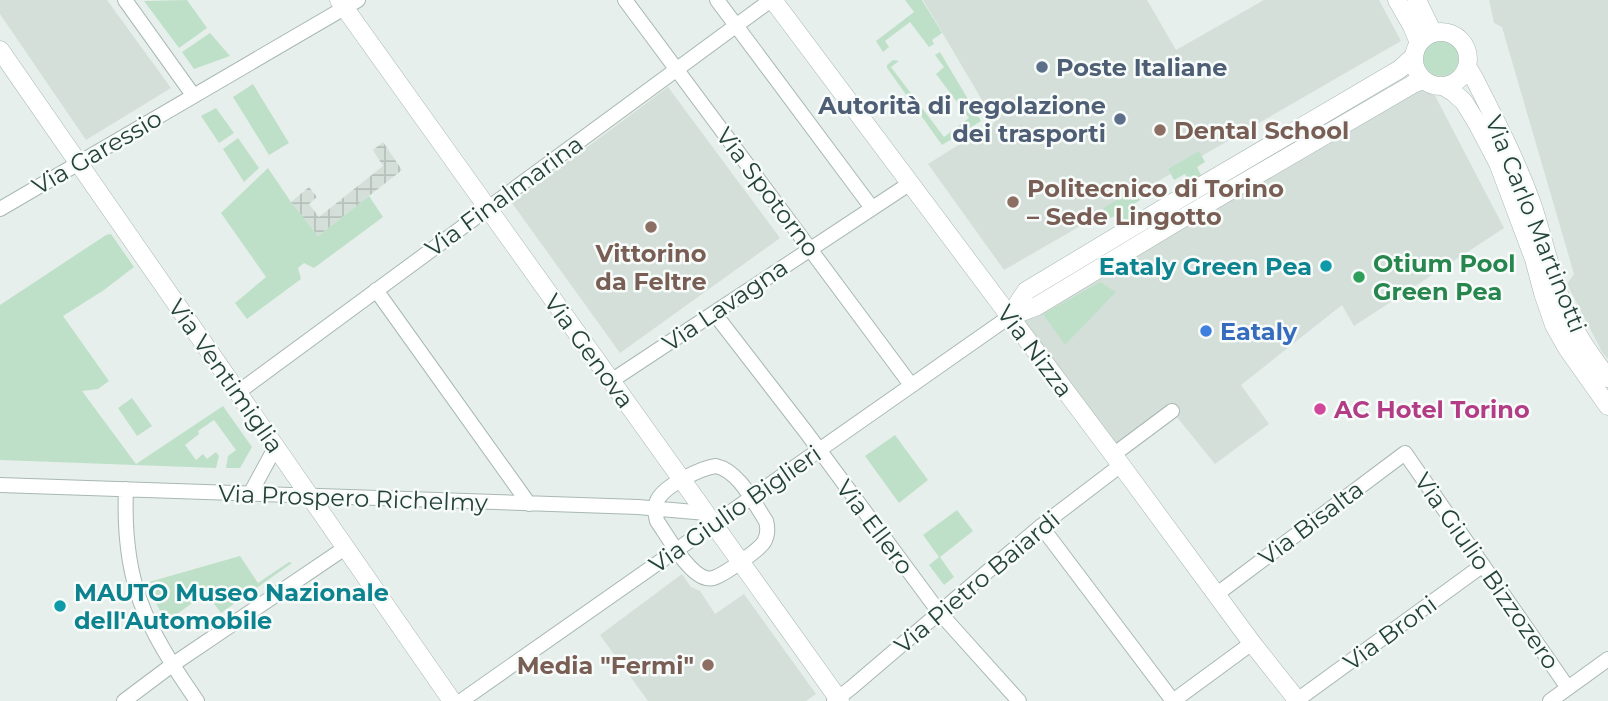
<svg xmlns="http://www.w3.org/2000/svg" width="1608" height="701" font-family="Montserrat,sans-serif">
  <style>
    .built { fill: #d4dfda }
    .industrial { fill: url(#industrial-grid) }
    .green { fill: #bfe0c8 }
    .lines { fill: none; stroke-linecap: round; stroke-linejoin: round }
    .minor-casing { stroke: #a8b8b2; stroke-width: 16 }
    .tertiary-casing { stroke: #a8b8b2; stroke-width: 19 }
    .minor { stroke: #fff; stroke-width: 14 }
    .tertiary { stroke: #fff; stroke-width: 18 }
    .service-dot { fill: #5c6f8a; stroke: #f7fbf9; stroke-width: 2.5 }
    .education-dot { fill: #8d6e63; stroke: #f7fbf9; stroke-width: 2.5 }
    .culture-dot { fill: #0f9aa8; stroke: #f7fbf9; stroke-width: 2.5 }
    .leisure-dot { fill: #2e9e5b; stroke: #f7fbf9; stroke-width: 2.5 }
    .shop-dot { fill: #3f7fe0; stroke: #f7fbf9; stroke-width: 2.5 }
    .hotel-dot { fill: #d1479c; stroke: #f7fbf9; stroke-width: 2.5 }
    .labels { text-anchor: middle; dominant-baseline: central; stroke-width: 5; stroke-linejoin: round; paint-order: stroke }
    .service-label { font-size: 24px; font-weight: bold; fill: #4e5e75; stroke: #f7fbf9; text-anchor: start }
    .education-label { font-size: 24px; font-weight: bold; fill: #785e54; stroke: #f7fbf9; text-anchor: start }
    .street-label { font-size: 24px; fill: #24423a; stroke: #f7fbf9 }
    .leisure-label { font-size: 24px; font-weight: bold; fill: #27864d; stroke: #f7fbf9; text-anchor: start }
    .culture-label { font-size: 24px; font-weight: bold; fill: #0d838f; stroke: #f7fbf9; text-anchor: end }
    .shop-label { font-size: 24px; font-weight: bold; fill: #366cbe; stroke: #f7fbf9; text-anchor: start }
    .hotel-label { font-size: 24px; font-weight: bold; fill: #b23c85; stroke: #f7fbf9; text-anchor: start }
  </style>
  <defs>
    <pattern id="industrial-grid" width="8" height="8" patternUnits="userSpaceOnUse" patternTransform="scale(1.75)"><rect width="8" height="8" fill="#d4dfda"/><path d="M0 4h8M4 0v8" fill="none" stroke="#b6c1bc"/></pattern>
  </defs>
  <rect width="100%" height="100%" fill="#e6efeb"/>
  <!-- built -->
  <path class="built" d="M0,0h107l64,88 -85,52 -86,-126z
    M923,0h224l29,50 88,-50h115l22,41 -397,229 -76,-106 67,-42z
    M1489,0h119v359l-6,-7 -35,-68 7,-10 -72,-247 -8,-4z
    M1429,84l75,144 -150,98 -12,-21 -101,80 28,39 -54,40 -43,-53 -59,44 -96,-133z
    M668,87l112,151 -160,115 -108,-150z
    M682,574l9,13 9,4 15,23 29,-20 72,100 -10,7h-158l-48,-66z"/>
  <!-- industrial -->
  <path class="industrial" d="M383,142l19,28 -84,66 -27,-34 18,-15 8,10 -8,7 10,13 64,-51 -10,-16z"/>
  <!-- green -->
  <path class="green" d="M187,0l20,28 -28,20 -35,-47z
    M905,0h17l20,33 -10,7 2,4 -5,3 -19,-25 -25,19 4,6 -6,5 -7,-11 38,-29z
    M210,33l20,23 -36,13 -12,-17z
    M1423 58a18 18 0 1 1 36 0a18 18 0 1 1-36 0Z
    M940,52l41,69 -39,24 -55,-77v-3l6,-5 6,1 -8,6 53,70 25,-19 -33,-44 8,-7 -9,-12z
    M253,84l36,59 -20,12 -36,-58z
    M216,108l18,25 -15,10 -18,-27z
    M238,138l21,30 -15,14 -21,-33z
    M1199,151l6,11 -8,5 5,10 -11,7 -6,-10 -11,6 -6,-11z
    M268,168l23,34 27,34 51,-40 14,21 -69,51 -10,-5 -6,5 3,11 -54,40 -12,-16 31,-26 -45,-64z
    M1134,190l6,10 -9,6 6,10 -11,7 -6,-10 -11,6 -6,-11z
    M111,234l23,33 -30,23 -41,26 46,65 -11,8 -16,2 54,73 87,-58 29,41 -12,21h-14l2,-12 8,-6 -22,-30 -16,11 1,3 -14,11 11,15 7,-6 4,5 9,-7 3,4 -3,12 -216,-8v-155l106,-70z
    M1100,282l16,10 -51,53 -22,-31z
    M132,398l20,28 -15,10 -19,-28z
    M895,435l33,45 -29,23 -34,-47z
    M957,510l16,21 -33,26 14,20 -10,8 -15,-20 10,-8 -16,-22z
    M240,556l18,27 31,-21 3,1 -71,50 -15,-20 -40,29 -10,-19 -7,-21z"/>
  <g class="lines">
    <!-- minor casing -->
    <g class="minor-casing">
      <path id="minor" d="M125,0l68,95
        M625,0l286,385
        M717,0l155,208
        M0,209l358,-209
        M376,290l153,214
        M714,313l92,119 133,180 80,89
        M611,381l298,-197
        M237,393l534,-393
        M1113,455l59,-44
        M716,466c23,5 38,37 50,55 2,7 2,14 -2,21 -5,8 -38,31 -48,35 -4,2 -6,2 -10,1 -18,-4 -39,-43 -49,-57 -2,-8 -3,-15 1,-22 8,-14 43,-31 58,-33z
        M0,485l638,22 68,6
        M126,489c-4,93 19,137 71,212
        M250,494l25,-46
        M1041,526l132,175
        M1217,594l188,-141 163,235
        M124,701l48,-36 173,-117
        M461,701l548,-384
        M834,701l17,-13 190,-162 80,-61
        M1173,701l79,-58
        M1296,701l187,-136
        M1550,701l58,-42"/>
    </g>
    <!-- tertiary casing -->
    <g class="tertiary-casing">
      <path id="tertiary" d="M339,0l501,701
        M773,0l348,465 131,178 46,58
        M1397,0l15,26 7,17
        M1417,0l16,33
        M1414 59a27 27 0 1 1 54 0a27 27 0 1 1-54 0Z
        M0,50l452,651
        M1468,68l6,10c21,41 42,82 58,126 13,38 20,80 38,116 10,21 24,40 38,58
        M1443,86l10,6 11,10 13,21 21,40 36,96 9,34 11,32 13,23 41,58
        M1009,317l17,-26 143,-86 231,-136 14,-13
        M1009,317l28,-11 141,-85 235,-137 10,-4"/>
    </g>
    <!-- minor -->
    <use href="#minor" class="minor"/>
    <!-- tertiary -->
    <use href="#tertiary" class="tertiary"/>
  </g>
  <!-- markers -->
  <g class="service-dot">
    <circle cx="1042" cy="67" r="7"/>
    <circle cx="1120" cy="119" r="7"/>
  </g>
  <g class="education-dot">
    <circle cx="1160" cy="130" r="7"/>
    <circle cx="1013" cy="202" r="7"/>
    <circle cx="651" cy="227" r="7"/>
    <circle cx="708" cy="665" r="7"/>
  </g>
  <g class="culture-dot">
    <circle cx="1326" cy="266" r="7"/>
    <circle cx="60" cy="606" r="7"/>
  </g>
  <circle class="leisure-dot" cx="1359" cy="277" r="7"/>
  <circle class="shop-dot" cx="1206" cy="331" r="7"/>
  <circle class="hotel-dot" cx="1320" cy="409" r="7"/>
  <g class="labels">
    <!-- service labels -->
    <g class="service-label">
      <text x="1056" y="67">Poste Italiane</text>
      <text x="1106" y="105" text-anchor="end">Autorità di regolazione<tspan x="1106" dy="28">dei trasporti</tspan></text>
    </g>
    <!-- education labels -->
    <g class="education-label">
      <text x="1174" y="130">Dental School</text>
      <text x="1027" y="188">Politecnico di Torino<tspan x="1027" dy="28">– Sede Lingotto</tspan></text>
      <text x="651" y="253" text-anchor="middle">Vittorino<tspan x="651" dy="28">da Feltre</tspan></text>
      <text x="694" y="665" text-anchor="end">Media "Fermi"</text>
    </g>
    <!-- street labels -->
    <g class="street-label">
      <text transform="translate(97 152) rotate(-30)">Via Garessio</text>
      <text transform="translate(768 192) rotate(53)">Via Spotorno</text>
      <text transform="translate(504 196) rotate(-36)">Via Finalmarina</text>
      <text transform="translate(1536 224) rotate(68)">Via Carlo Martinotti</text>
      <text transform="translate(725 305) rotate(-34)">Via Lavagna</text>
      <text transform="translate(589 351) rotate(54)">Via Genova</text>
      <text transform="translate(1035 351) rotate(53)">Via Nizza</text>
      <text transform="translate(226 376) rotate(55)">Via Ventimiglia</text>
      <text transform="translate(353 498) rotate(2)">Via Prospero Richelmy</text>
      <text transform="translate(735 509) rotate(-35)">Via Giulio Biglieri</text>
      <text transform="translate(1311 523) rotate(-37)">Via Bisalta</text>
      <text transform="translate(875 527) rotate(53)">Via Ellero</text>
      <text transform="translate(1487 571) rotate(55)">Via Giulio Bizzozero</text>
      <text transform="translate(977 582) rotate(-40)">Via Pietro Baiardi</text>
      <text transform="translate(1390 633) rotate(-36)">Via Broni</text>
    </g>
    <!-- leisure labels -->
    <g class="leisure-label">
      <text x="1373" y="263">Otium Pool<tspan x="1373" dy="28">Green Pea</tspan></text>
    </g>
    <!-- culture labels -->
    <g class="culture-label">
      <text x="1312" y="266">Eataly Green Pea</text>
      <text x="74" y="592" text-anchor="start">MAUTO Museo Nazionale<tspan x="74" dy="28">dell'Automobile</tspan></text>
    </g>
    <!-- shop labels -->
    <g class="shop-label">
      <text x="1220" y="331">Eataly</text>
    </g>
    <!-- hotel labels -->
    <g class="hotel-label">
      <text x="1334" y="409">AC Hotel Torino</text>
    </g>
  </g>
</svg>
